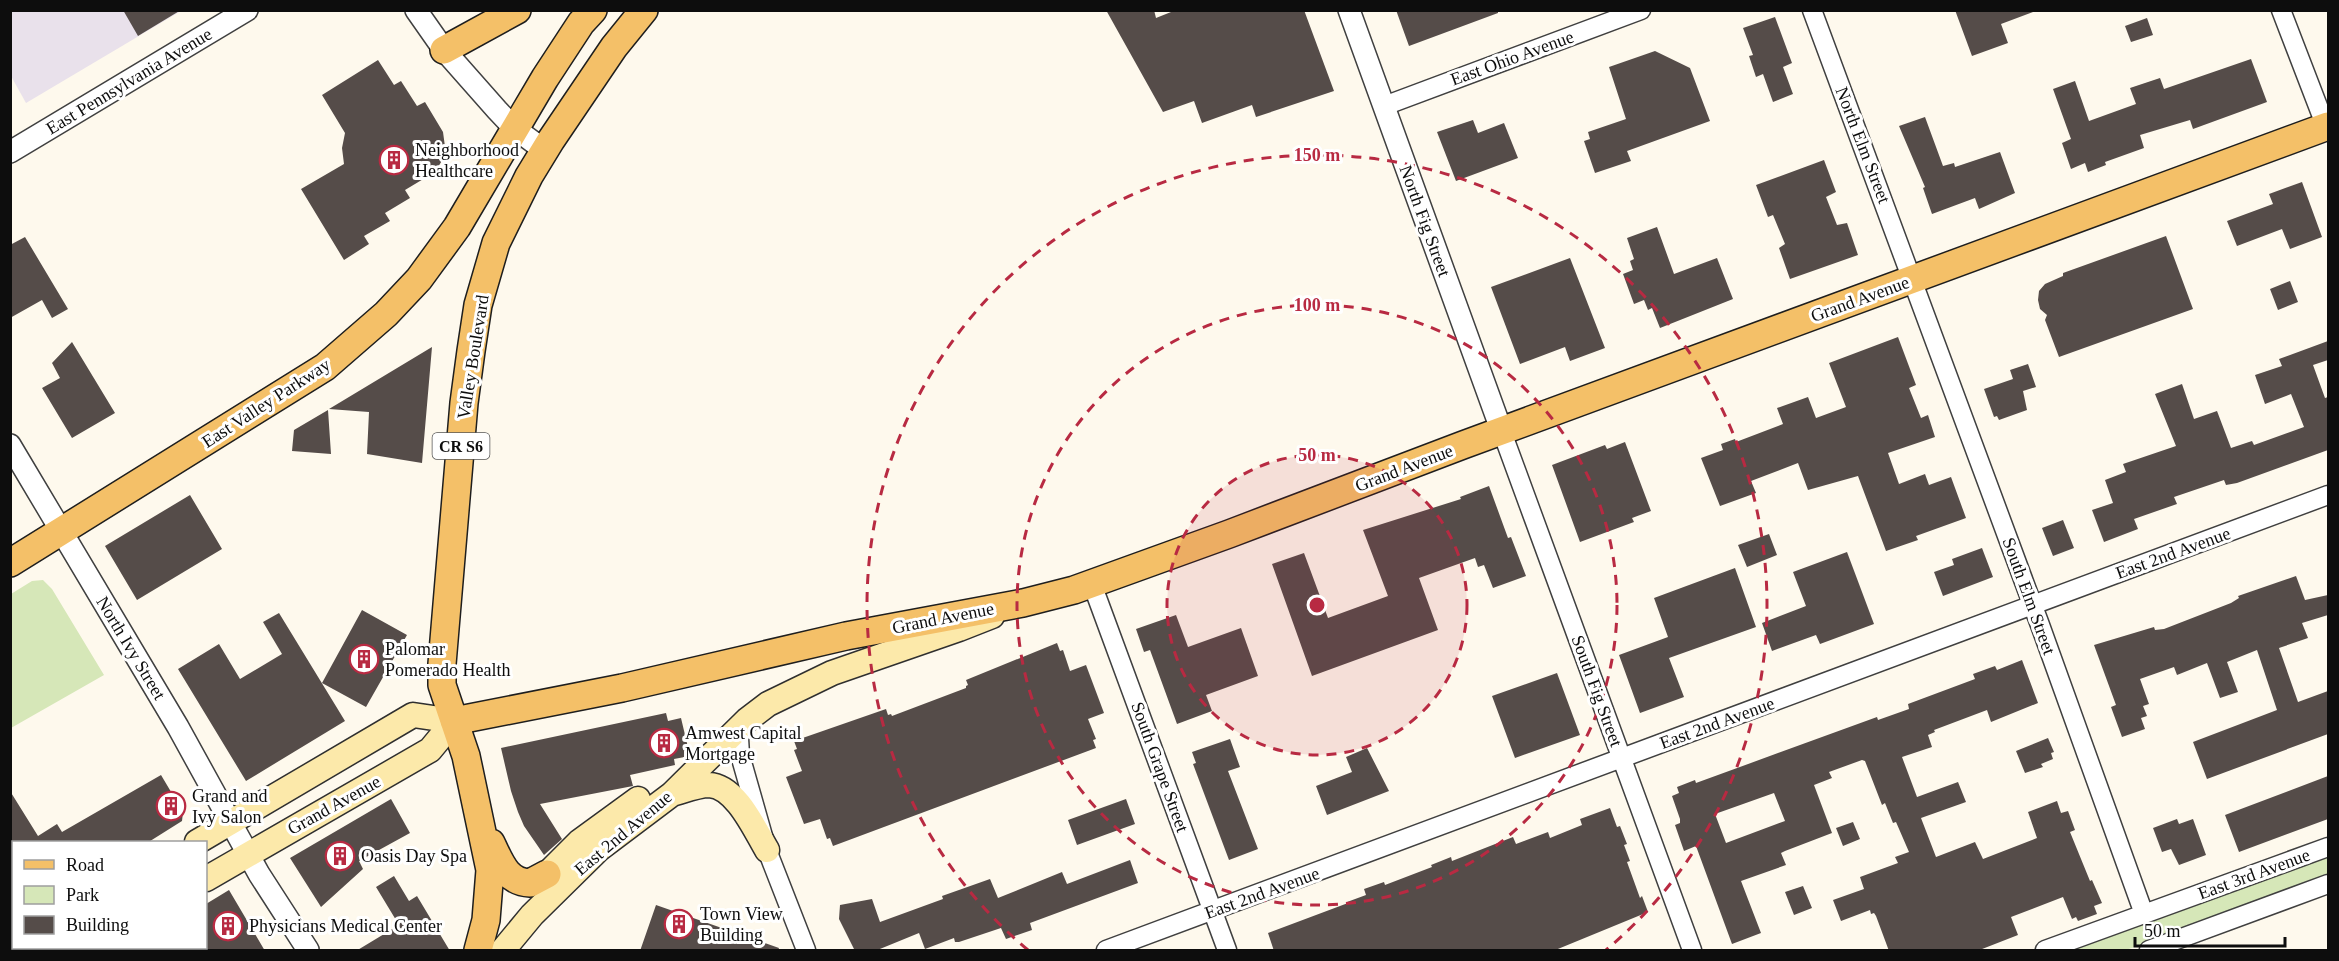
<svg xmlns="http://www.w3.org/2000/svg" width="2339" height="961" font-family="'Times New Roman',serif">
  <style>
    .industrial { fill: #e9e1eb }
    .green { fill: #d6e7b8 }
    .building { fill: #554c49; fill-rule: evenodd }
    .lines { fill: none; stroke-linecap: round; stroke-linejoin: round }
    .minor-casing { stroke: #404040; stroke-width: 21 }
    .tertiary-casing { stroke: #404040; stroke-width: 24 }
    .secondary-casing { stroke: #2f2f2f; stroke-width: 27 }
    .primary-casing { stroke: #1e1e1e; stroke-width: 30 }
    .minor { stroke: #fff; stroke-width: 18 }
    .tertiary { stroke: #fff; stroke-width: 21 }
    .secondary { stroke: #fce9aa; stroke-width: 24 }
    .primary { stroke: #f4c068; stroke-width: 27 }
    .ring { fill: none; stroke: #b82a42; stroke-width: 3; stroke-dasharray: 10 8 }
    .labels { text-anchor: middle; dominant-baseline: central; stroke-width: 6; stroke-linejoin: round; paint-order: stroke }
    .shield { fill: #fff; stroke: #565656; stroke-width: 1.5 }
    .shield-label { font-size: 16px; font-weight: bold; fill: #0d0d0d }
    .street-label { font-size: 18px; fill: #0d0d0d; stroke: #fff }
    .poi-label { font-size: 18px; fill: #0d0d0d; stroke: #fff; text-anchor: start }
    .centre { fill: #b82a42; stroke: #fff; stroke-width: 3 }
    .ring-label { font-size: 18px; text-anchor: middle; font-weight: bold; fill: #b82a42; stroke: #fff; stroke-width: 6; stroke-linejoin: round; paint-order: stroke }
  </style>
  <rect width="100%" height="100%" fill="#fef9ed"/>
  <!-- industrial -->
  <path class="industrial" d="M11,11h170l-155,92 -15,-27z"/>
  <!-- green -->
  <path class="green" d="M43,580l9,9 52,86 -93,53v-134l21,-13z
    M2328,855v20l-196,73 -7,2h-52z"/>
  <!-- building -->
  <path class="building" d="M123,10h58l-43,26z
    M1106,10h48l2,8 20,-8h128l30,81 -78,26 -4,-12 -50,18 -8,-22 -31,11z
    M1396,10h102v3l-89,33z
    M1955,10h77l1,2 -32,12 7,19 -36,13z
    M1775,17l17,46 -9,4 10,27 -20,8 -10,-28 -7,3 -7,-21 4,-1 -10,-27z
    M2147,18l6,17 -22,7 -6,-16z
    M1655,51l35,17 20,53 -83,30 4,10 -36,12 -11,-32 6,-2 -2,-7 38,-13 -17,-52z
    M2251,59l16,43 -74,27 -3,-9 -50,15 4,13 -39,14 1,3 -18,7 -3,-9 -14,6 -9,-26 9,-4 -18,-50 22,-8 14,40 47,-17 -6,-16 30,-10 4,11z
    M378,60l16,25 7,-4 16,25 8,-4 18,30 3,22 -11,18 -30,18 5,8 -25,15 5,8 -26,15 5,8 -25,16 -43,-71 43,-25 -2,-16 3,-15 -23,-38z
    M1925,117l18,49 11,-3 1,4 45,-15 15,41 -36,16 -4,-11 -43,16 -9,-26 2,-1 -26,-61z
    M1473,120l5,13 26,-10 14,35 -62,23 -19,-49z
    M1824,160l12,32 -10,5 11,28 10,-2 11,32 -68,24 -11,-31 6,-4 -12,-29 -5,2 -12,-32z
    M2302,182l20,55 -32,12 -8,-20 -45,17 -10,-25 46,-17 -4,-10z
    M1657,227l17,47 43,-16 16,41 -73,29 -8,-20 -4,2 -4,-10 -10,4 -11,-30 10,-4 -3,-9 4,-2 -7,-21z
    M2166,236l27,73 -134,48 -14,-37 2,-5 -7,-6 -2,-9 1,-9 6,-7 18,-8v-3z
    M25,237l43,72 -16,9 -10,-18 -32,18v-73z
    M1570,258l35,90 -35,13 -5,-14 -45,17 -29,-77z
    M2290,281l8,21 -20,8 -8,-21z
    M1898,337l18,48 -7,3 12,30 7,-3 7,22 -47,16 11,31 26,-10 4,11 22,-8 15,41 -50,18 2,4 -32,11 -28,-75 -50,14 -10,-27 -47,18 5,12 -36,13 -19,-48 22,-8 -2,-6 14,-5 1,3 47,-18 -6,-16 31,-11 8,21 30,-11 -17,-44z
    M2328,341v19l-15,5 12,33 3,-1v53l-91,33 -11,2 -2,-5 -50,17 3,7 -43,15 4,10 -34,13 -12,-32 21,-7 -8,-23 21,-8 -3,-8 53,-18 -21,-52 27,-10 12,35 23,-8 14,37 21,-7 2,4 50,-18 -13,-33 -26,10 -10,-29 27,-9 -3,-7z
    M72,342l43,71 -43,25 -30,-50 18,-10 -8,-15z
    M432,347l-10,116 -55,-9 2,-42 -40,-3z
    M2028,364l8,23 -13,4 4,19 -28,10 -2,-4 -3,1 -10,-28 29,-10 -3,-9z
    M328,410l3,44 -39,-3 2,-21z
    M1625,442l26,69 -19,7 2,4 -54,20 -28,-77 53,-20 2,4z
    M1489,486l19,52 3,-1 15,39 -33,12 -9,-23 -6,2 -3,-9 -56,20 19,52 -126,46 -40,-112 32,-11 24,65 60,-22 -25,-66 98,-31 -1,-2z
    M190,495l32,54 -85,51 -32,-54z
    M2063,520l11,28 -21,8 -11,-28z
    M1769,534l8,21 -30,12 -9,-22z
    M1982,548l11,29 -50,19 -9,-24 20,-7 -2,-6z
    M1847,552l27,72 -54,20 -4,-9 -44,16 -10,-28 44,-17 -13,-34z
    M1735,568l21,59 -87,31 15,39 -44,16 -21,-58 49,-18 -14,-39z
    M2296,576l9,24 23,-5v20l-26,8 6,15 -29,10 19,54 30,-11v43l-121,45 -14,-37 84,-32 -20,-60 -30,12 11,30 -18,6 -13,-35 -30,12 -3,-8 -34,12 9,25 -6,2 4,10 -6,2 4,11 -23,8 -11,-30 5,-2 -22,-60 60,-18 1,3 9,-1 67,-26 8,-5 -1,-2z
    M362,610l45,25 -41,72 -44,-24z
    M279,613l66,108 -99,60 -68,-112 41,-25 21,35 42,-25 -19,-32z
    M1176,615l12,32 53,-19 17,48 -52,19 6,16 -35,13 -27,-74 -6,2 -8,-23z
    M1057,643l3,8 3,-1 7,21 16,-6 18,48 -16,6 8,20 -3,1 3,8 -263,98 -3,-8 -3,1 -7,-20 -16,5 -18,-47 16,-6 -8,-21 3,-1 -3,-8 92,-32 2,6 3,-1 1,2 74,-28v-2l2,-1 -2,-5z
    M2022,660l16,43 -47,19 -4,-12 -53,20 1,2 -7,3 4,12 -30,10 15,40 41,-15 8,20 -45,16 15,39 39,-15 8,17 54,-21 -9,-26 29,-11 4,12 7,-2 7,19 -5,2 20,49 2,-1 10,23 -8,3 3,8 -19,7 -2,-4 -4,2 -9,-22 -52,20 7,18 -41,16h-88l-13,-35 -2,-3 -3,1 -1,-4 -29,11 -8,-21 31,-11 -4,-12 38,-14 -3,-6 14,-5 -13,-30 -3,1 -8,-20 -3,2 -17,-44 -3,-1 -33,12 3,6 -18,7 18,48 -47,18 -4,2 5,12 -45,16 20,52 -29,11 -36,-98 -12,5 -9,-26 5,-2v-4l-8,-23 7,-3 -2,-6 18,-7 1,3 181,-66 1,3 31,-11 -1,-5 67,-25 -2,-5 22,-8 2,4zM1774,793l11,28 -59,22 -11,-29z
    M1557,673l23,62 -65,23 -23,-62z
    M666,713l2,8 13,-3 9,38 -16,3 1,6 -45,10 3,11 -93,18 22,35 -18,16 -20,-29 -6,-14 -7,-21 -10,-43z
    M2048,738l6,14 -3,1 2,6 -12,5 2,3 -18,6 -9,-22z
    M1230,739l10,28 -12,4 30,78 -29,11 -36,-96 3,-1 -4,-11z
    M1367,748l22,43 -62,24 -11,-29 36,-14 -6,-15z
    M161,775l22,37 -1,9 -35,22h-137v-52l28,45 19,-12 5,8z
    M2328,776v43l-89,33 -14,-37z
    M391,799l19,34 -51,28 4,8 -42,38 -31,-49z
    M1126,799l9,25 -58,21 -9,-25z
    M1610,808l7,19 3,-1 7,18 -3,1 6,16 -3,1 13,36 2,-2 6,16 -95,39h-279l-6,-18 80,-30 -1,-1 19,-7 -2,-6 20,-7 1,3 47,-18 -1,-2 20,-8 1,4 61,-24 3,7 32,-12 2,6 32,-13 -2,-6z
    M2177,819l2,5 14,-5 13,36 -27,10 -8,-16 -9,3 -9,-24z
    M1853,822l7,17 -17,7 -7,-18z
    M1130,860l8,23 -108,40 2,7 -26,9 -5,-11 -42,14h-4l-1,-4 -29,11 -6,-16 -44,18h-20l-16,-32 1,-14 32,-6 8,23 63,-23 -1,-3 48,-17 8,19 64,-26 5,12z
    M394,876l15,25 8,-5 33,55h-94l43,-26 -23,-38z
    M1803,886l9,22 -18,7 -9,-23z
    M229,890l36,61h-59v-47z
    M656,905l123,43 -1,3h-138z"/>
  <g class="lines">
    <!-- minor casing -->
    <g class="minor-casing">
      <path id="minor" d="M1812,10l228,615 104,289
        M2281,10l45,117
        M1384,106l257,-96
        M1502,432l190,518
        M1092,584l135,366
        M747,721l-8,17 1,17 27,95 39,100
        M1106,950l1222,-455
        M2045,950l283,-103
        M2149,950l179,-66"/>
    </g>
    <!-- tertiary casing -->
    <g class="tertiary-casing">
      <path id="tertiary" d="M416,10l28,40 53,60 17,18 30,22
        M1349,10l153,422
        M10,152l237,-142
        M10,445l168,282 81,147 49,76"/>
    </g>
    <!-- secondary casing -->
    <g class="secondary-casing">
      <path id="secondary" d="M672,794c11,-3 26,-9 37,-9 27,1 46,45 58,65
        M197,842l216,-127 41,6 -24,29 -224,129
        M547,874l32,-32 59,-43
        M17,950l5,-2
        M85,950l5,-2
        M503,950l29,-35 67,-66 73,-55 75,-74 21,-16 64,-31 127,-44 33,-13"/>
    </g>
    <!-- primary casing -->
    <g class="primary-casing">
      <path id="primary" d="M444,50l73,-40
        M10,563l315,-196 61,-53 33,-35 38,-52 88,-149 36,-55 12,-13
        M454,721l168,-33 224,-52 177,-33 51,-13 155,-56 234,-89 865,-319
        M491,843c9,18 15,39 39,40l17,-9
        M478,950l8,-30 4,-50 -24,-114 -24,-71v-21l22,-261 7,-52 7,-46 18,-62 33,-67 22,-36 63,-93 30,-37"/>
    </g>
    <!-- minor -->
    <use href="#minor" class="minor"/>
    <!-- tertiary -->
    <use href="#tertiary" class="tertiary"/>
    <!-- secondary -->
    <use href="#secondary" class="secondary"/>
    <!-- primary -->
    <use href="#primary" class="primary"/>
  </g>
  <!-- distance rings -->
  <circle cx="1317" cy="605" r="150" fill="#b82a42" fill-opacity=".12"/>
  <g class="ring">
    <circle cx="1317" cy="605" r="150"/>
    <circle cx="1317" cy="605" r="300"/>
    <path d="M1028 950A450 450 0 1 1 1606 950"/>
  </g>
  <!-- icons -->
  <defs>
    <g id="building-ring" transform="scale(1.5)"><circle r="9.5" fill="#fff" stroke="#b82a42" stroke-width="1.5"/><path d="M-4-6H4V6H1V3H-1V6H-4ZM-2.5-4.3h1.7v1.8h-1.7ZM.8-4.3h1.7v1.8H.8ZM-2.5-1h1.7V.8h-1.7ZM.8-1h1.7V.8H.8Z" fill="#b82a42"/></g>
  </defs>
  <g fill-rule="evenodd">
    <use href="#building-ring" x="394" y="160"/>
    <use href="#building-ring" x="364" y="659"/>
    <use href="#building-ring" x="664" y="743"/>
    <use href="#building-ring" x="171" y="806"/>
    <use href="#building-ring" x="340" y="856"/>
    <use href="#building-ring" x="679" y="924"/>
    <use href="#building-ring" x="228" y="926"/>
  </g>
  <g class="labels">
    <!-- shield labels -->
    <rect class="shield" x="432.5" y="433" width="57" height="26" rx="4.5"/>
    <g class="shield-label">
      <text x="461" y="446">CR S6</text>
    </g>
    <!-- street labels -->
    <g class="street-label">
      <text transform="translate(1512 58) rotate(-20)">East Ohio Avenue</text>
      <text transform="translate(129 81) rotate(-31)">East Pennsylvania Avenue</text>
      <text transform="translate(1863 145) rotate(69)">North Elm Street</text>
      <text transform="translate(1425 221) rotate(70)">North Fig Street</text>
      <text transform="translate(1860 299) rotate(-20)">Grand Avenue</text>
      <text transform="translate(473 357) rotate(-81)">Valley Boulevard</text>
      <text transform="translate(266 403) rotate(-33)">East Valley Parkway</text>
      <text transform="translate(1404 468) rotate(-21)">Grand Avenue</text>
      <text transform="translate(2173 553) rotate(-20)">East 2nd Avenue</text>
      <text transform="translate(2029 596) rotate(70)">South Elm Street</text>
      <text transform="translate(943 618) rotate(-11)">Grand Avenue</text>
      <text transform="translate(131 648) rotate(59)">North Ivy Street</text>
      <text transform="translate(1597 691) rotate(70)">South Fig Street</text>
      <text transform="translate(1717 723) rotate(-20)">East 2nd Avenue</text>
      <text transform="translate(1160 767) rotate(70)">South Grape Street</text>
      <text transform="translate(334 805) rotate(-29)">Grand Avenue</text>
      <text transform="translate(623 833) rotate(-40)">East 2nd Avenue</text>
      <text transform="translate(2254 874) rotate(-20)">East 3rd Avenue</text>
      <text transform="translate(1262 893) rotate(-20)">East 2nd Avenue</text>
    </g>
    <!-- poi labels -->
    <g class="poi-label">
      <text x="415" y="150">Neighborhood<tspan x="415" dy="21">Healthcare</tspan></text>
      <text x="385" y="649">Palomar<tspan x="385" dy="21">Pomerado Health</tspan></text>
      <text x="685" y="733">Amwest Capital<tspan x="685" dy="21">Mortgage</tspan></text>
      <text x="192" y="796">Grand and<tspan x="192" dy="21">Ivy Salon</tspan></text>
      <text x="361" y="856">Oasis Day Spa</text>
      <text x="700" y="914">Town View<tspan x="700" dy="21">Building</tspan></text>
      <text x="249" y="926">Physicians Medical Center</text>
    </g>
  </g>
  <circle cx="1317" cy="605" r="9" class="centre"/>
  <g class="ring-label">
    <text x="1317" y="161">150 m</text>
    <text x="1317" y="311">100 m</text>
    <text x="1317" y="461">50 m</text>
  </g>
  <!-- border -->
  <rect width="2339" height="961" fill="none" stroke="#0d0d0d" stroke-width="24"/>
  <!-- legend -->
  <rect x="12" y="841" width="195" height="108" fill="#ffffff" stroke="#9e9e9e" stroke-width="1.5"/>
  <rect x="24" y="860" width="30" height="9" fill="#f4c068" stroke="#9e9e9e" stroke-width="1.5"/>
  <text x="66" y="871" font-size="18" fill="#0d0d0d">Road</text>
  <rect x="24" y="886" width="30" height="18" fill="#d6e7b8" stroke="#9e9e9e" stroke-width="1.5"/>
  <text x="66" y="901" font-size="18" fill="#0d0d0d">Park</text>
  <rect x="24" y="916" width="30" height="18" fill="#554c49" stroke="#9e9e9e" stroke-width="1.5"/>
  <text x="66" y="931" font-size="18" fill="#0d0d0d">Building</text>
  <!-- scale -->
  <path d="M2135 937v9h150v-9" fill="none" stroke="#0d0d0d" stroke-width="3"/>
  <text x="2144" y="937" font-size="18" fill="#0d0d0d" stroke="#ffffff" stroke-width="4.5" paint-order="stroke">50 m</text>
</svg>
